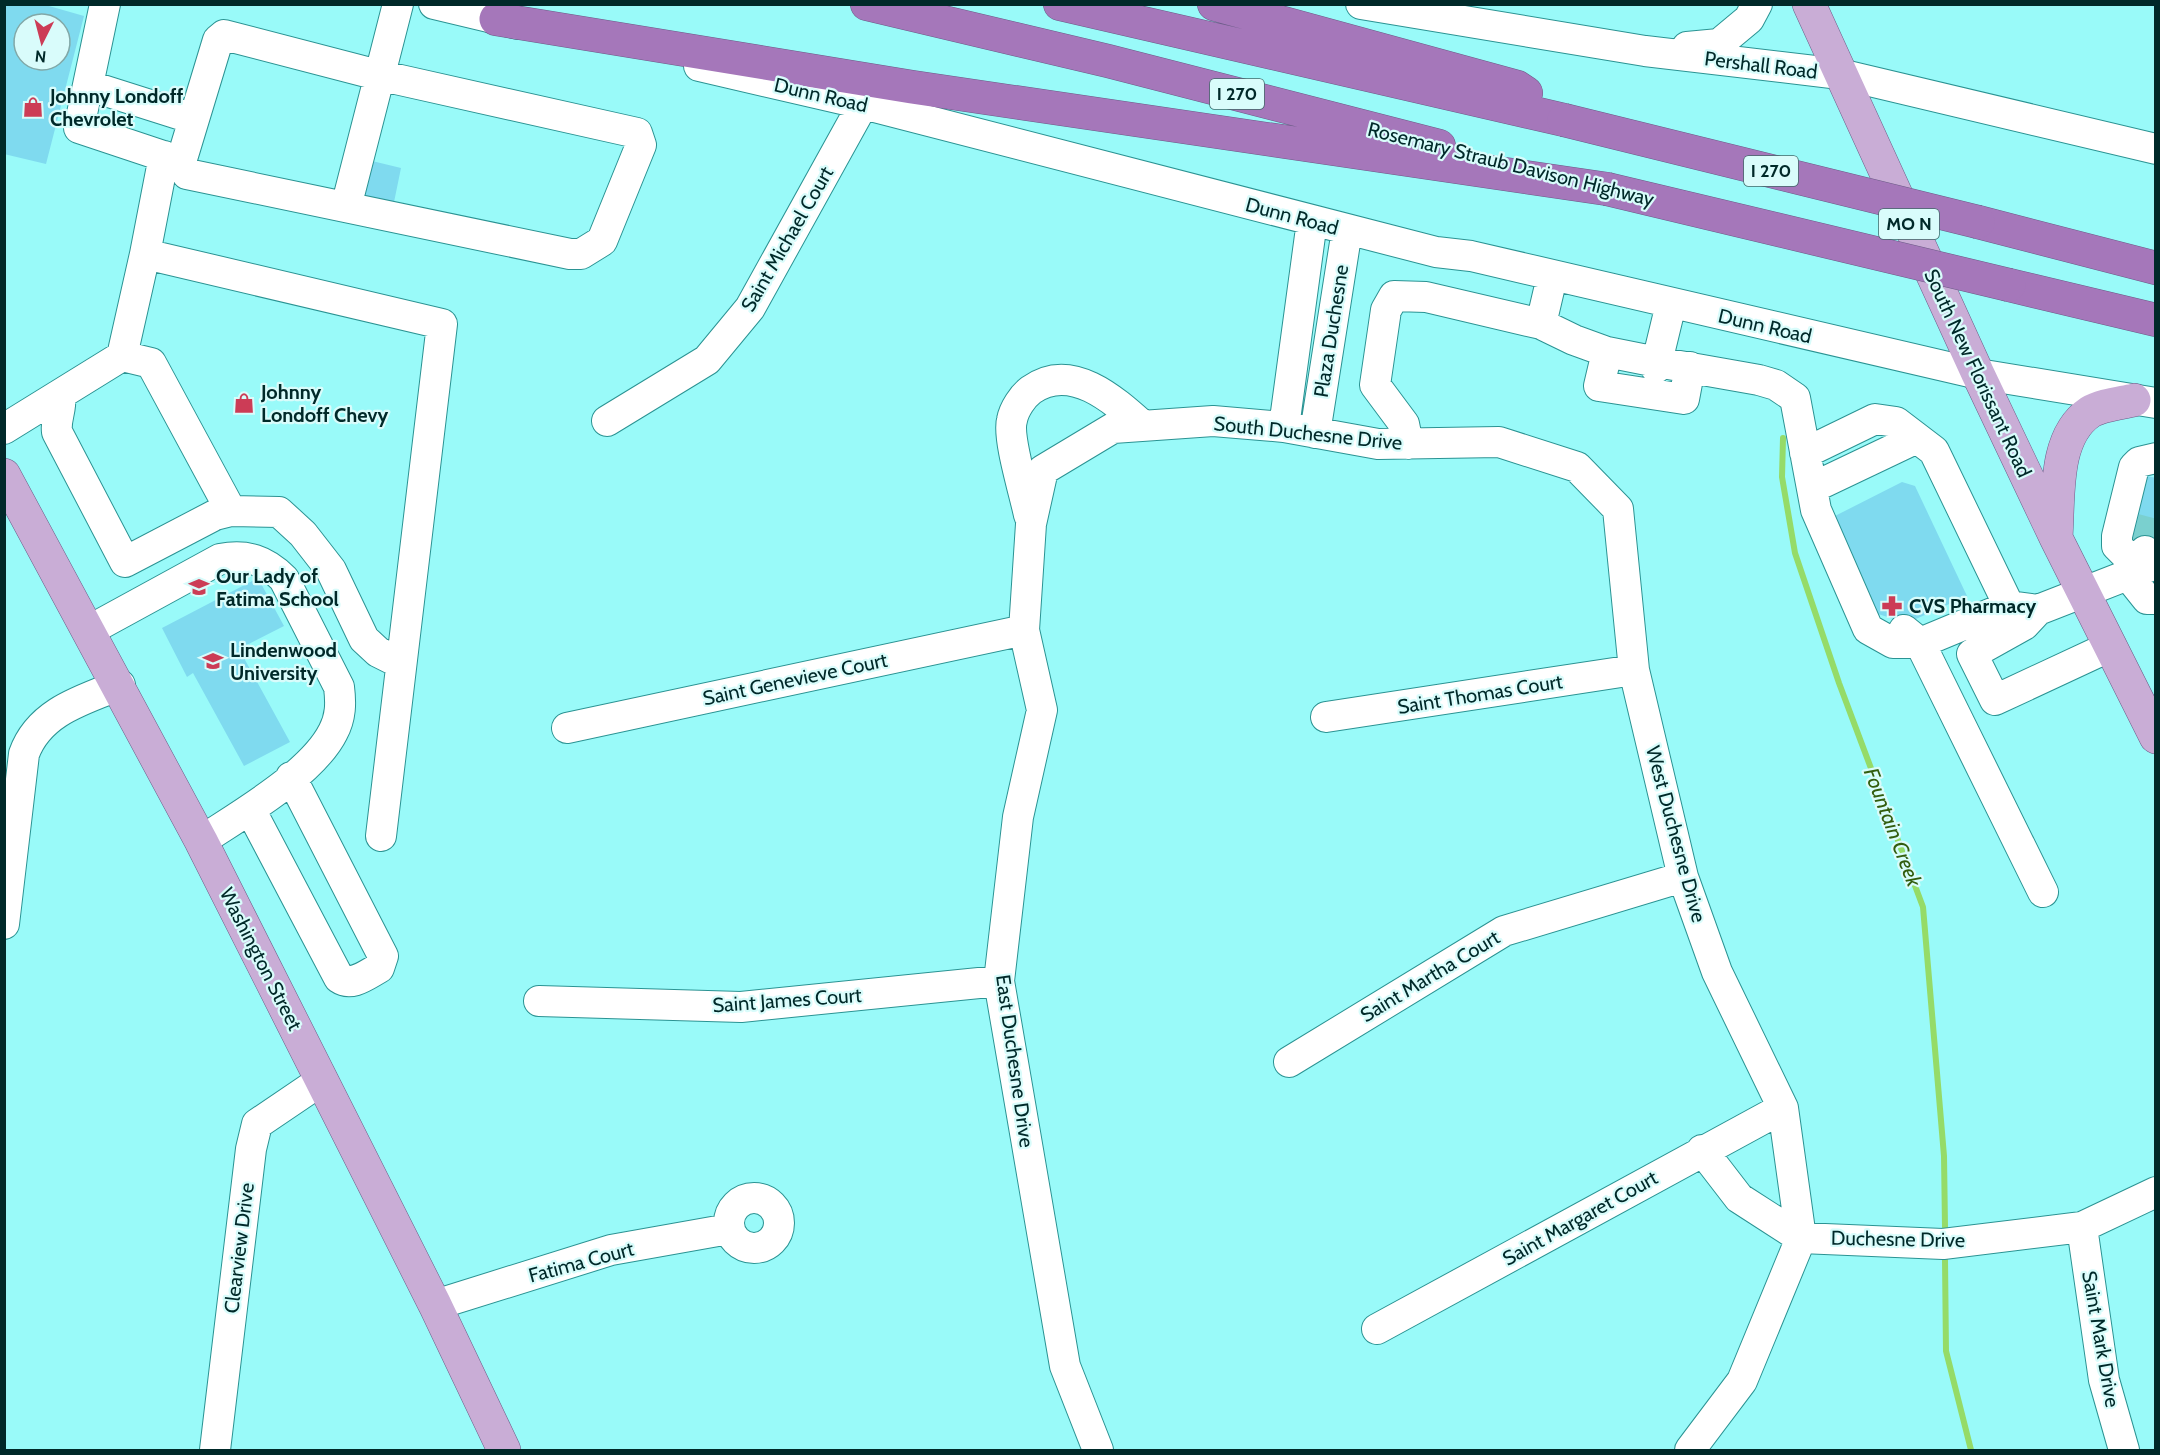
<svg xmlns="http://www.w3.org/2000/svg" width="2160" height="1455" font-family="Cabin,sans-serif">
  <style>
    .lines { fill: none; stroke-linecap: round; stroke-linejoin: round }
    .stream { stroke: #95db68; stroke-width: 6 }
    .building { fill: #7fdaef; fill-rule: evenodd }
    .minor-tunnel { stroke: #7ad0cf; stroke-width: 30; stroke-dasharray: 30 15; stroke-linecap: butt }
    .minor-casing { stroke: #2b9393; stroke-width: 32 }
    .major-casing { stroke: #6b5c87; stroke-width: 34 }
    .highway-casing { stroke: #6b5c87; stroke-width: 34 }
    .minor { stroke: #fff; stroke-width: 30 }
    .major { stroke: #c9add6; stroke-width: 33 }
    .highway { stroke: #a577ba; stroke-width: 33 }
    .highway-bridge-casing { stroke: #6b5c87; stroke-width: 34; stroke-linecap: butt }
    .highway-bridge { stroke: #a577ba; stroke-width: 33 }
    .labels { text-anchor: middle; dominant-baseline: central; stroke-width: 4.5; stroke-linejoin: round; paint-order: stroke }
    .shield { fill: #d9fcfb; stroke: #416868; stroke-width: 1.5 }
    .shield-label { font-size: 18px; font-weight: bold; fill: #002929 }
    .street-label { font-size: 20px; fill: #002929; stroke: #d9fcfb }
    .poi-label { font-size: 20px; font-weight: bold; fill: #002929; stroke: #d9fcfb; text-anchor: start }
    .water-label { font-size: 21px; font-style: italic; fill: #325d0e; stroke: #d9fcfb }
  </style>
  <rect width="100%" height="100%" fill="#99faf9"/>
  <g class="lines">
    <!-- stream -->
    <path class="stream" d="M1783,438l-1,39 13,76 44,130 84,224 21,249 1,71
      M1945,1260l1,91 25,99"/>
  </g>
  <!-- building -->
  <path class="building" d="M4,4h38l42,12 -38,148 -42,-10zM24,24h36v36h-36z
    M368,160l33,8 -8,39 -36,-7z
    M2138,474l18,4v71l-34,-7z
    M1902,482l13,4 52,110 -60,27 -29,-9 -47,-96z
    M258,578l26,48 -45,23 51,93 -46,24 -51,-93 -6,4 -25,-49z"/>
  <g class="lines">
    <!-- minor-tunnel -->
    <path class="minor-tunnel" d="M2146,547l10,-38"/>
    <!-- minor casing -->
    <g class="minor-casing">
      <path id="minor" d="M105,4l-26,124 102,34
        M434,4l84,20
        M1361,4l284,47 195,23 316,75
        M224,35l154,40 259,58 4,12 -39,96 -21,13h-11l-383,-80 -6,-12 37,-122z
        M1687,47l32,-3 30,-25 8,-15
        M699,66l164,38 573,148 35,4 507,118 178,29
        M90,86l104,33
        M164,156l-19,98 297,70 -61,512
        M346,207l52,-203
        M145,254l-23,102 29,7 80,148
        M1671,304l-14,58 102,18 17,5 19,13 21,112 52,119 25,14h27l89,-37 29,4 118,-46
        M1541,324l33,16 33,12
        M1656,368l1,-6 -50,-10 -8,34 85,13 6,-32
        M59,395c4,13 -4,23 -2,37l68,130 90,-47 16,-4 48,1 24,22 28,36 33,69 14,13 22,11
        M607,421l100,-61 43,-52 113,-204
        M1284,427l28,-206
        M4,429l118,-73
        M1315,433l32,-203
        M1408,444l-4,-20 -29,-39 11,-75 8,-14 32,1 115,27 11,-47
        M1805,453l70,-34 21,3 38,29 75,155
        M1812,488l105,-50
        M1029,515c-4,-20 -22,-78 -17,-95 2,-11 11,-24 19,-30 40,-29 83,10 112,36
        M2145,551l-5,18 -23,-23v-10l17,-69 5,-5 17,-4
        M2127,574l20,25h9
        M2038,610l-14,15 -52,29 23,46 116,-54
        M90,630l130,-71c27,-5 45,1 64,20l55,108c2,16 2,30 -6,45 -21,42 -93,83 -132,109
        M1904,630l16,13 123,249
        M1326,717l308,-47
        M567,728l457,-98
        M250,809l89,169c13,9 27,-3 40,-10l4,-12 -92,-179
        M4,924l20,-170c15,-42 58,-54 96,-69
        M539,1001l202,6 258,-26
        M1289,1062l215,-131 179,-54
        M1702,1150l37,48 62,40 142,6 139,-17 74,-35
        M729 1223a25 25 0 1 1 50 0a25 25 0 1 1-50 0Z
        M2082,1227l22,153 20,70
        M435,1305l176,-55 118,-21
        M1377,1329l406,-221
        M215,1450l36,-301 6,-25 65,-44
        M1098,1450l-33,-84 -66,-385 19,-164 24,-107 -18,-80 7,-106 12,-54 70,-42 100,-7 71,6 94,17 121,-2 78,25 41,42 16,161 49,207 34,95 66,136 18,130 -59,143 -52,69"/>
    </g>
    <!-- major casing -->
    <g class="major-casing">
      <path id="major" d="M1809,4l169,370 78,164 100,199
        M4,475l197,366 234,464 69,145
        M2056,537c3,-40 -3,-100 34,-125 11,-7 31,-9 44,-12"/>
    </g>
    <!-- highway casing -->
    <g class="highway-casing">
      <path id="highway" d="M867,4l241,57 331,85
        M1060,4l504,116
        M1214,4l303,83 9,6
        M496,19l416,68 695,102
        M1978,222l178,46
        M2009,285l147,35"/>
    </g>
    <!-- minor -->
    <use href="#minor" class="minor"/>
    <!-- major -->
    <use href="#major" class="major"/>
    <!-- highway -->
    <use href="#highway" class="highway"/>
    <!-- highway-bridge casing -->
    <g class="highway-bridge-casing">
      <path id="highway-bridge" d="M1564,120l414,102
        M1607,189l402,96"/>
    </g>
    <!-- highway-bridge -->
    <use href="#highway-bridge" class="highway-bridge"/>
  </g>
  <!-- icons -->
  <defs>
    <g id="shop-bare" transform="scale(1.62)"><path d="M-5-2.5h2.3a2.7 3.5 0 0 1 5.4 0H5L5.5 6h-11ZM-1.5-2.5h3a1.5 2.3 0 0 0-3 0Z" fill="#cc3c56" stroke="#d9fcfb" stroke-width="2.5" paint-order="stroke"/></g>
    <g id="school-bare" transform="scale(1.62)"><path d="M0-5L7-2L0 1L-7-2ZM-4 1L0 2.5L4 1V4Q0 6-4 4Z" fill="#cc3c56" stroke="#d9fcfb" stroke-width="2.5" paint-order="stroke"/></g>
    <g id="pharmacy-bare" transform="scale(1.62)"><path d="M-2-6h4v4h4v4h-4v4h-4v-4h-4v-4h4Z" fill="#cc3c56" stroke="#d9fcfb" stroke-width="2.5" paint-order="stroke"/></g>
    <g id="university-bare" transform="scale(1.62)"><path d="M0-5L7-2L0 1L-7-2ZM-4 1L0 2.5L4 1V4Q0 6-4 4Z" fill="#cc3c56" stroke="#d9fcfb" stroke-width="2.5" paint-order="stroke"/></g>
  </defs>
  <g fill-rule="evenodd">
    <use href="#shop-bare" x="33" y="107"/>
    <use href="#shop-bare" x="244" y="403"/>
    <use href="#school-bare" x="199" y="587"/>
    <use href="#pharmacy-bare" x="1892" y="606"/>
    <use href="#university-bare" x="213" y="661"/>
  </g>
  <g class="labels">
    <!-- shield labels -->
    <g class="shield">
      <rect x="1210" y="79" width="54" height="30" rx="4.5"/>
      <rect x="1744" y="156" width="54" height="30" rx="4.5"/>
      <rect x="1879" y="209" width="60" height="30" rx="4.5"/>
    </g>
    <g class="shield-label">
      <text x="1237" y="94">I 270</text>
      <text x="1771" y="171">I 270</text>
      <text x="1909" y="224">MO N</text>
    </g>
    <!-- street labels -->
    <g class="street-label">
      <text transform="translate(1761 65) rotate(7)">Pershall Road</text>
      <text transform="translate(821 95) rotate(13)">Dunn Road</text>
      <text transform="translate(1511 164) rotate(14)">Rosemary Straub Davison Highway</text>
      <text transform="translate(1292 216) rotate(15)">Dunn Road</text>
      <text transform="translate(787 239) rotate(-60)">Saint Michael Court</text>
      <text transform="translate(1765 326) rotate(13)">Dunn Road</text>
      <text transform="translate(1331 331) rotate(-81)">Plaza Duchesne</text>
      <text transform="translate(1978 373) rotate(65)">South New Florissant Road</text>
      <text transform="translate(1308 433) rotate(6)">South Duchesne Drive</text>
      <text transform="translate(795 679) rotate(-12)">Saint Genevieve Court</text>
      <text transform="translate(1480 694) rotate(-9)">Saint Thomas Court</text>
      <text transform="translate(1676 834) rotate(75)">West Duchesne Drive</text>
      <text transform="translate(261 959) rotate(63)">Washington Street</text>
      <text transform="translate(1430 976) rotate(-31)">Saint Martha Court</text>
      <text transform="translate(787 1000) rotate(-4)">Saint James Court</text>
      <text transform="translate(1015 1061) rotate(82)">East Duchesne Drive</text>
      <text transform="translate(1580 1218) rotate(-29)">Saint Margaret Court</text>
      <text transform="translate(1898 1239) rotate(1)">Duchesne Drive</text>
      <text transform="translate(239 1248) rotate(-83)">Clearview Drive</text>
      <text transform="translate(581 1262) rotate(-15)">Fatima Court</text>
      <text transform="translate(2101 1339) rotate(80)">Saint Mark Drive</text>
    </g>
    <!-- poi labels -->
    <g class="poi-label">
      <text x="50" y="96">Johnny Londoff<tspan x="50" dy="23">Chevrolet</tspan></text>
      <text x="261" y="392">Johnny<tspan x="261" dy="23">Londoff Chevy</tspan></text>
      <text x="216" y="576">Our Lady of<tspan x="216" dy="23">Fatima School</tspan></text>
      <text x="1909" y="606">CVS Pharmacy</text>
      <text x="230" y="650">Lindenwood<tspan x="230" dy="23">University</tspan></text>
    </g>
    <!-- water labels -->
    <g class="water-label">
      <text transform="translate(1893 827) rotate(69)">Fountain Creek</text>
    </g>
  </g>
  <!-- border -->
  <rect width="2160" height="1455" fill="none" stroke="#002929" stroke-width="12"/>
  <!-- north arrow -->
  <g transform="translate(42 42) rotate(186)"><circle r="28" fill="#d9fcfb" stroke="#82a8a7" stroke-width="1.5"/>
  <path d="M0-4.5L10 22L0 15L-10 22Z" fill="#cc3c56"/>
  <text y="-9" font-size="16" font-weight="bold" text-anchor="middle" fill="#002929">N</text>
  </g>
</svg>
